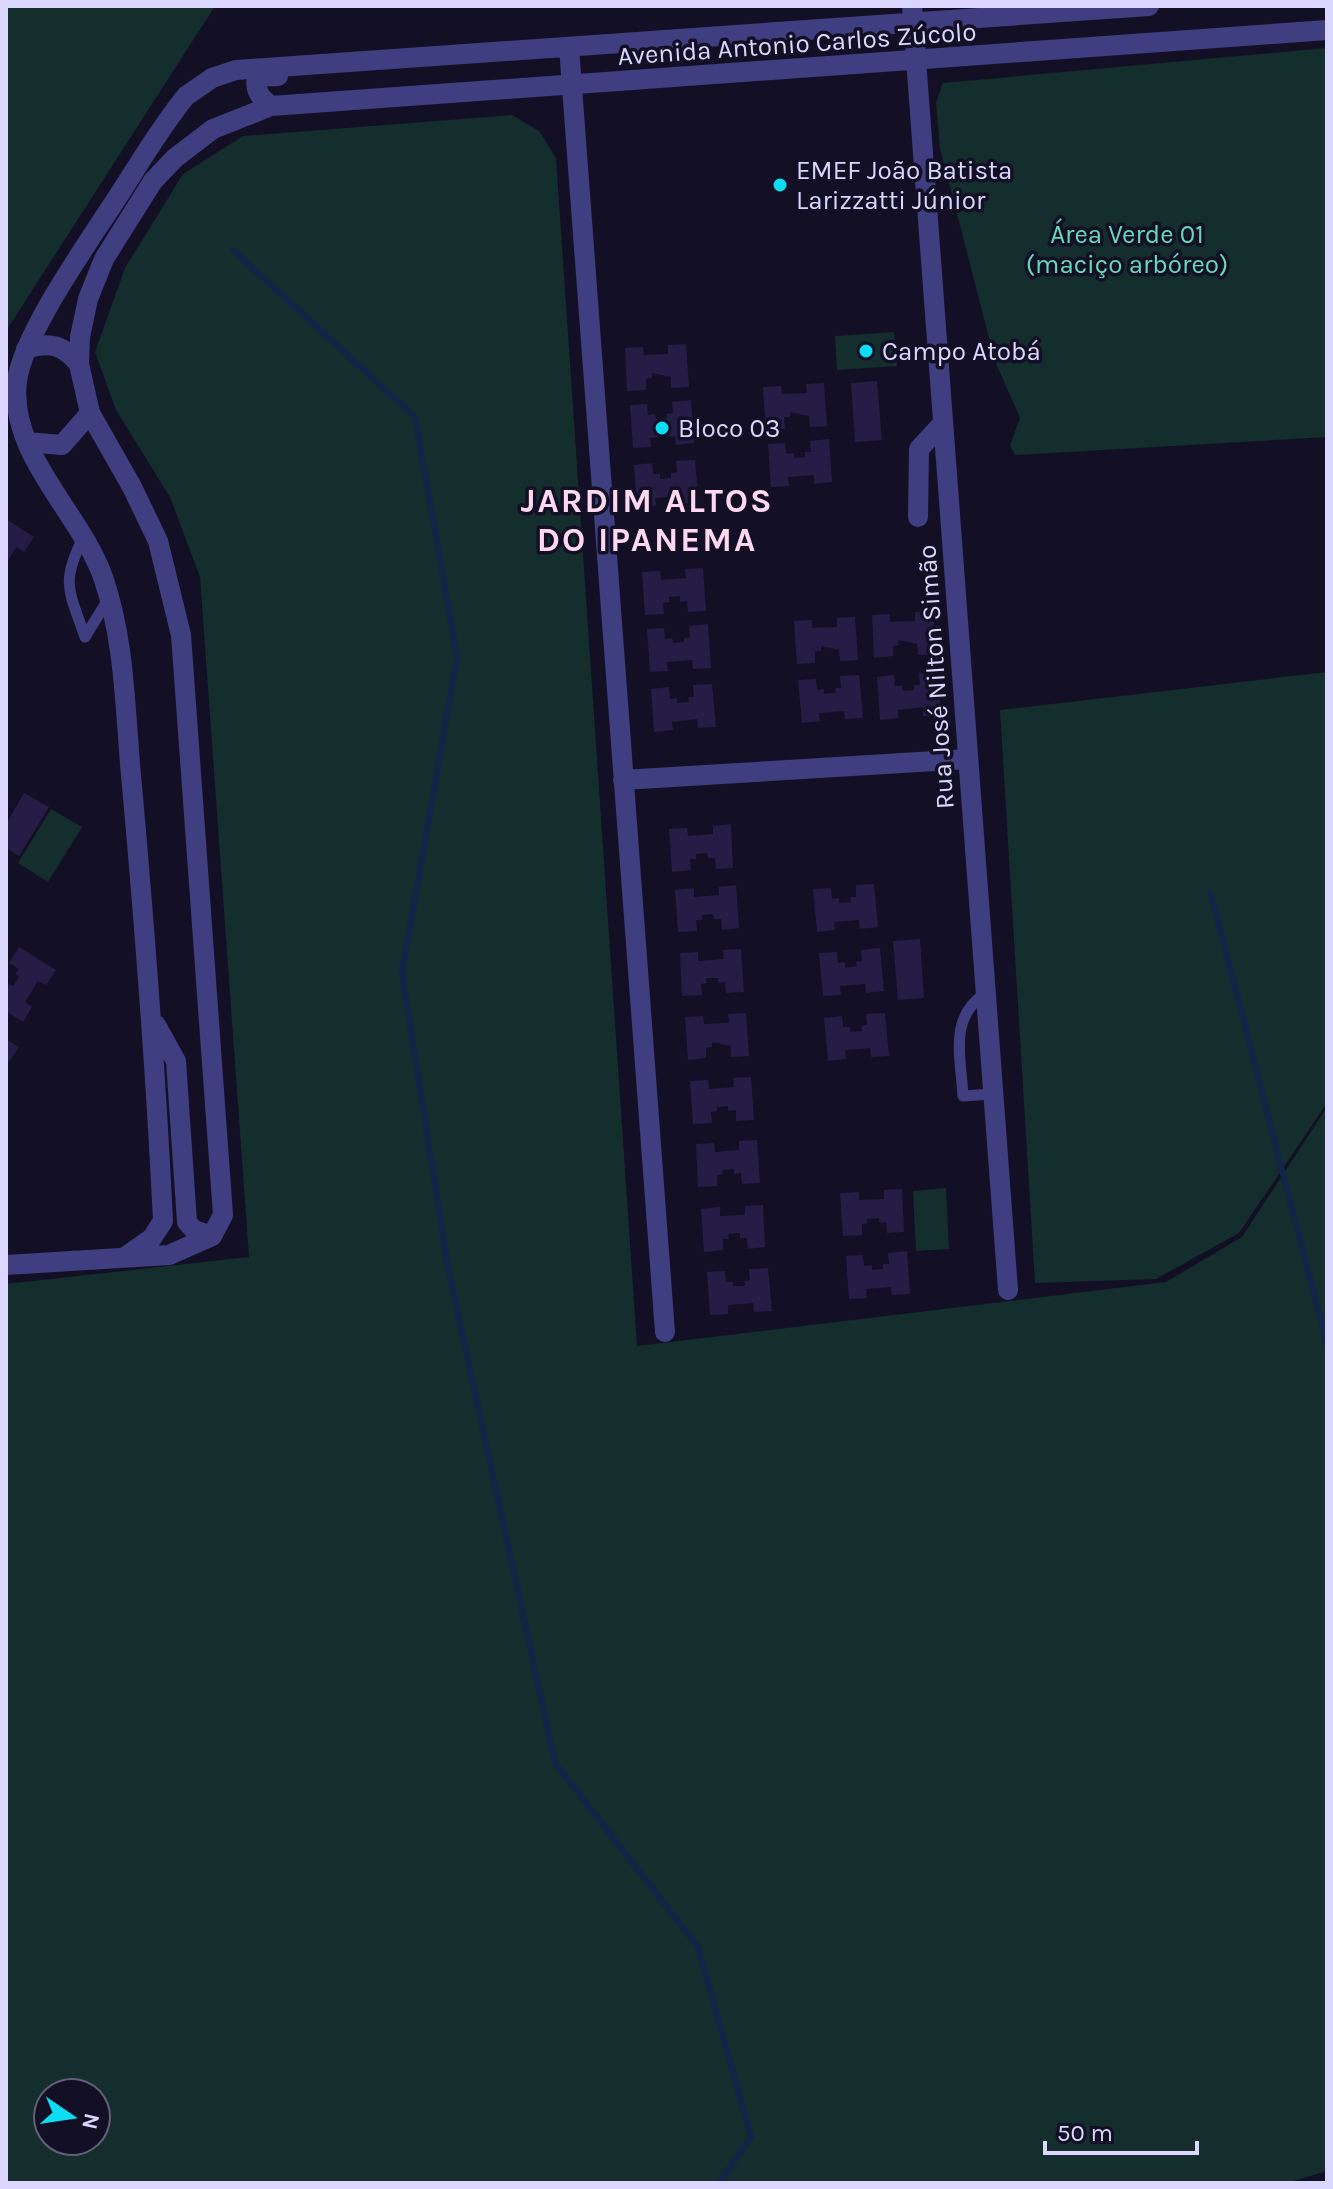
<svg xmlns="http://www.w3.org/2000/svg" width="1333" height="2189" font-family="Karla,sans-serif">
  <style>
    .green { fill: #132e2d; fill-rule: evenodd }
    .lines { fill: none; stroke-linecap: round; stroke-linejoin: round }
    .stream { stroke: #112648; stroke-width: 6 }
    .building { fill: #251d45 }
    .service { stroke: #3f3e81; stroke-width: 11 }
    .minor { stroke: #3f3e81; stroke-width: 20 }
    .poi-dot { fill: #0dddf2; stroke: #131025; stroke-width: 3 }
    .labels { text-anchor: middle; dominant-baseline: central; stroke-width: 7; stroke-linejoin: round; paint-order: stroke }
    .street-label { font-size: 26px; fill: #dad6fd; stroke: #131025 }
    .poi-label { font-size: 26px; fill: #dad6fd; stroke: #131025; text-anchor: start }
    .park-label { font-size: 26px; fill: #65dabb; stroke: #131025 }
    .district-label { font-size: 34px; font-weight: bold; letter-spacing: 2px; fill: #fdd8f0; stroke: #131025 }
  </style>
  <rect width="100%" height="100%" fill="#131025"/>
  <!-- green -->
  <path class="green" d="M6,6h209l-209,325z
    M1327,48v389l-312,18 -5,-10 10,-27 -25,-57 -55,-213 -4,-46 7,-19z
    M512,115l27,16 17,27 81,1188 529,-64 76,-45 85,-130v1064l-40,12h-1281v-899l243,-27 -49,-680 -30,-80 -54,-87 -21,-58 30,-84 58,-94 60,-38zM48,2093h48v48h-48z
    M894,332l3,34 -60,4 -2,-34z
    M1327,672v431l-88,130 -83,46 -121,4 -35,-573z
    M51,809l31,18 -34,55 -30,-19z
    M946,1188l3,61 -33,2 -3,-60z"/>
  <g class="lines">
    <!-- stream -->
    <path class="stream" d="M233,250l182,167 42,240 -55,316 46,295 107,495 143,184 53,190 -32,46
      M1211,894l116,451"/>
  </g>
  <!-- building -->
  <path class="building" d="M686,344l3,43 -18,1v-11l-19,-4v5l-6,1v11l-19,1 -2,-43 18,-1 1,8 24,-1v-9z
    M877,381l5,59 -27,2 -4,-59z
    M824,383l3,43 -17,1 -1,-11 -19,-4v5h-6l1,12 -19,1 -3,-43 18,-1 1,8 25,-1 -1,-9z
    M691,400l3,43 -18,2 -1,-9 -25,2 1,9 -18,1 -3,-43 17,-1 1,11 7,-1 1,5 11,-1v-4l6,-1 -1,-11z
    M829,439l3,43 -18,2v-9l-26,2 1,9 -18,1 -3,-43 17,-1 1,11 8,-1v5l11,-1v-5h6l-1,-11z
    M695,460l4,43 -18,1 -1,-8 -25,2 1,8 -19,2 -3,-43 18,-2 1,11h7v5l11,-1v-5l6,-1 -1,-11z
    M6,519l28,18 -10,15 -8,-5 -10,17z
    M703,568l3,43 -18,1 -1,-11 -7,1v-6l-11,1v5l-6,1 1,11 -19,1 -3,-43 18,-1 1,9 25,-2 -1,-9z
    M933,611l3,43 -18,1 -1,-11 -19,-4 1,5 -6,1v10l-19,2 -2,-43 18,-1v8l25,-1v-9z
    M855,617l3,43 -18,1 -1,-11 -18,-4v5h-6v12l-18,1 -3,-43 18,-1v8l25,-1v-9z
    M708,624l3,44 -18,1 -1,-9 -25,2 1,9 -18,1 -3,-43 17,-1 1,11 7,-1 1,5 11,-1v-4l6,-1 -1,-11z
    M938,672l3,43 -18,1v-9l-25,3v8l-18,2 -3,-43 17,-2 1,11h7l1,5 11,-1v-5h6l-1,-12z
    M859,675l4,43 -18,1 -1,-8 -25,2 1,8 -18,2 -4,-43 18,-1 1,11 7,-1v5l12,-1 -1,-5h6l-1,-12z
    M712,684l4,43 -18,1 -1,-9 -25,3 1,8 -19,2 -3,-43 18,-2 1,12 7,-1v5l12,-1 -1,-5h6l-1,-12z
    M24,793l25,14 -30,49 -13,-8v-24z
    M731,824l2,44 -17,1 -1,-11h-7l-1,-5 -11,1v5h-6l1,11 -19,2 -3,-43 18,-1 1,8 25,-2v-8z
    M874,884l4,43 -18,2 -1,-9 -25,2 1,8 -18,2 -4,-43 18,-1 1,11 7,-1v5l12,-1 -1,-5h6v-12z
    M736,885l3,43 -17,2 -1,-11h-7l-1,-5 -11,1v5h-6l1,11 -19,1 -3,-42 19,-2v9l25,-2v-8z
    M920,939l4,59 -26,2 -5,-59z
    M19,947l37,23 -10,15 -8,-4 -13,21 7,5 -9,15 -17,-11v-22l3,-5 4,2 6,-9 -4,-3 4,-5 -10,-6z
    M880,948l4,43 -18,2 -1,-9 -25,2 1,9 -18,1 -4,-43 18,-1 1,11 7,-1v6l12,-2 -1,-4 6,-1 -1,-11z
    M741,949l3,43 -18,1 -1,-11 -7,1v-5h-12l1,5 -6,1 1,11 -20,1 -2,-43 18,-1v9l26,-2 -1,-9z
    M746,1013l3,43 -18,1v-11l-19,-4v5l-6,1v10l-18,2 -3,-43 18,-1 1,8 25,-1 -1,-9z
    M885,1013l4,43 -18,1 -1,-9 -25,2 1,9 -18,2 -4,-43 18,-2 1,11h7v5l12,-1 -1,-5 6,-1 -1,-11z
    M6,1039l13,8 -10,15 -3,-2z
    M751,1077l3,43 -18,1v-11l-8,1v-5l-11,1v4l-6,1 1,11 -19,1 -3,-43 18,-1 1,9 25,-2 -1,-9z
    M757,1140l3,43 -18,1 -1,-11 -7,1v-5l-12,1 1,4 -6,1v11l-19,1 -2,-43 18,-1 1,9 24,-2v-9z
    M902,1189l2,43 -17,1 -1,-11 -7,1v-5l-12,1v4l-5,1v11l-19,1 -3,-43 19,-1v8l25,-1v-9z
    M763,1205l2,42 -17,2 -1,-11h-7v-5l-12,1 1,5h-6v11l-19,2 -3,-43 19,-2v9l25,-1v-9z
    M907,1251l3,43 -18,1 -1,-8 -25,2 1,9 -18,1 -3,-43 17,-1 1,11 8,-1v5l11,-1v-5h6l-1,-11z
    M768,1268l4,43 -18,1 -1,-9 -25,2v9l-18,1 -3,-43 18,-1 1,11h7v4h12l-1,-5 6,-1 -1,-11z"/>
  <g class="lines">
    <!-- service -->
    <path class="service" d="M84,536c-24,47 -15,54 1,101
      M85,637l24,-39
      M986,993c-38,24 -25,64 -23,103l30,-2"/>
    <!-- minor -->
    <path class="minor" d="M912,6l96,1284
      M569,47l96,1285
      M271,106c-10,-8 -17,-15 -14,-29l21,-1
      M26,349c24,-8 37,-4 53,15
      M27,442l35,3 28,-32
      M918,517l1,-68 24,-26
      M623,780l345,-21
      M156,1025l20,36 11,161 7,8 18,6
      M125,1257l27,-19 11,-17c-7,-146 -18,-290 -31,-435 -7,-69 -6,-143 -29,-209 -23,-65 -95,-123 -86,-196 6,-47 71,-138 98,-180 23,-35 44,-72 71,-105l26,-18 24,-8 913,-64
      M6,1265l163,-10 43,-19 11,-21 -42,-580 -23,-94 -26,-54 -42,-74 -11,-49 1,-27 8,-38 16,-40 49,-78 22,-23 38,-29 58,-23 1056,-76"/>
  </g>
  <!-- markers -->
  <g class="poi-dot">
    <circle cx="780" cy="185" r="8"/>
    <circle cx="866" cy="351" r="8"/>
    <circle cx="662" cy="428" r="8"/>
  </g>
  <g class="labels">
    <!-- street labels -->
    <g class="street-label">
      <text transform="translate(797 44) rotate(-4)">Avenida Antonio Carlos Zúcolo</text>
      <text transform="translate(936 677) rotate(-94)">Rua José Nilton Simão</text>
    </g>
    <!-- poi labels -->
    <g class="poi-label">
      <text x="796" y="170">EMEF João Batista<tspan x="796" dy="30">Larizzatti Júnior</tspan></text>
      <text x="882" y="351">Campo Atobá</text>
      <text x="678" y="428">Bloco 03</text>
    </g>
    <!-- park labels -->
    <g class="park-label">
      <text x="1127" y="234">Área Verde 01<tspan x="1127" dy="30">(maciço arbóreo)</tspan></text>
    </g>
    <!-- district labels -->
    <g class="district-label">
      <text x="647" y="501">JARDIM ALTOS<tspan x="647" dy="39">DO IPANEMA</tspan></text>
    </g>
  </g>
  <!-- border -->
  <rect width="1333" height="2189" fill="none" stroke="#dad6fd" stroke-width="16"/>
  <!-- north arrow -->
  <g transform="translate(72 2117) rotate(103)"><circle r="38" fill="#131025" stroke="#635f7b" stroke-width="2"/>
  <path d="M0-6L14 30L0 20L-14 30Z" fill="#0dddf2"/>
  <text y="-12" font-size="22" font-weight="bold" text-anchor="middle" fill="#dad6fd">N</text>
  </g>
  <!-- scale -->
  <path d="M1045 2141v12h152v-12" fill="none" stroke="#dad6fd" stroke-width="4"/>
  <text x="1057" y="2141" font-size="24" fill="#dad6fd" stroke="#131025" stroke-width="6" paint-order="stroke">50 m</text>
</svg>
